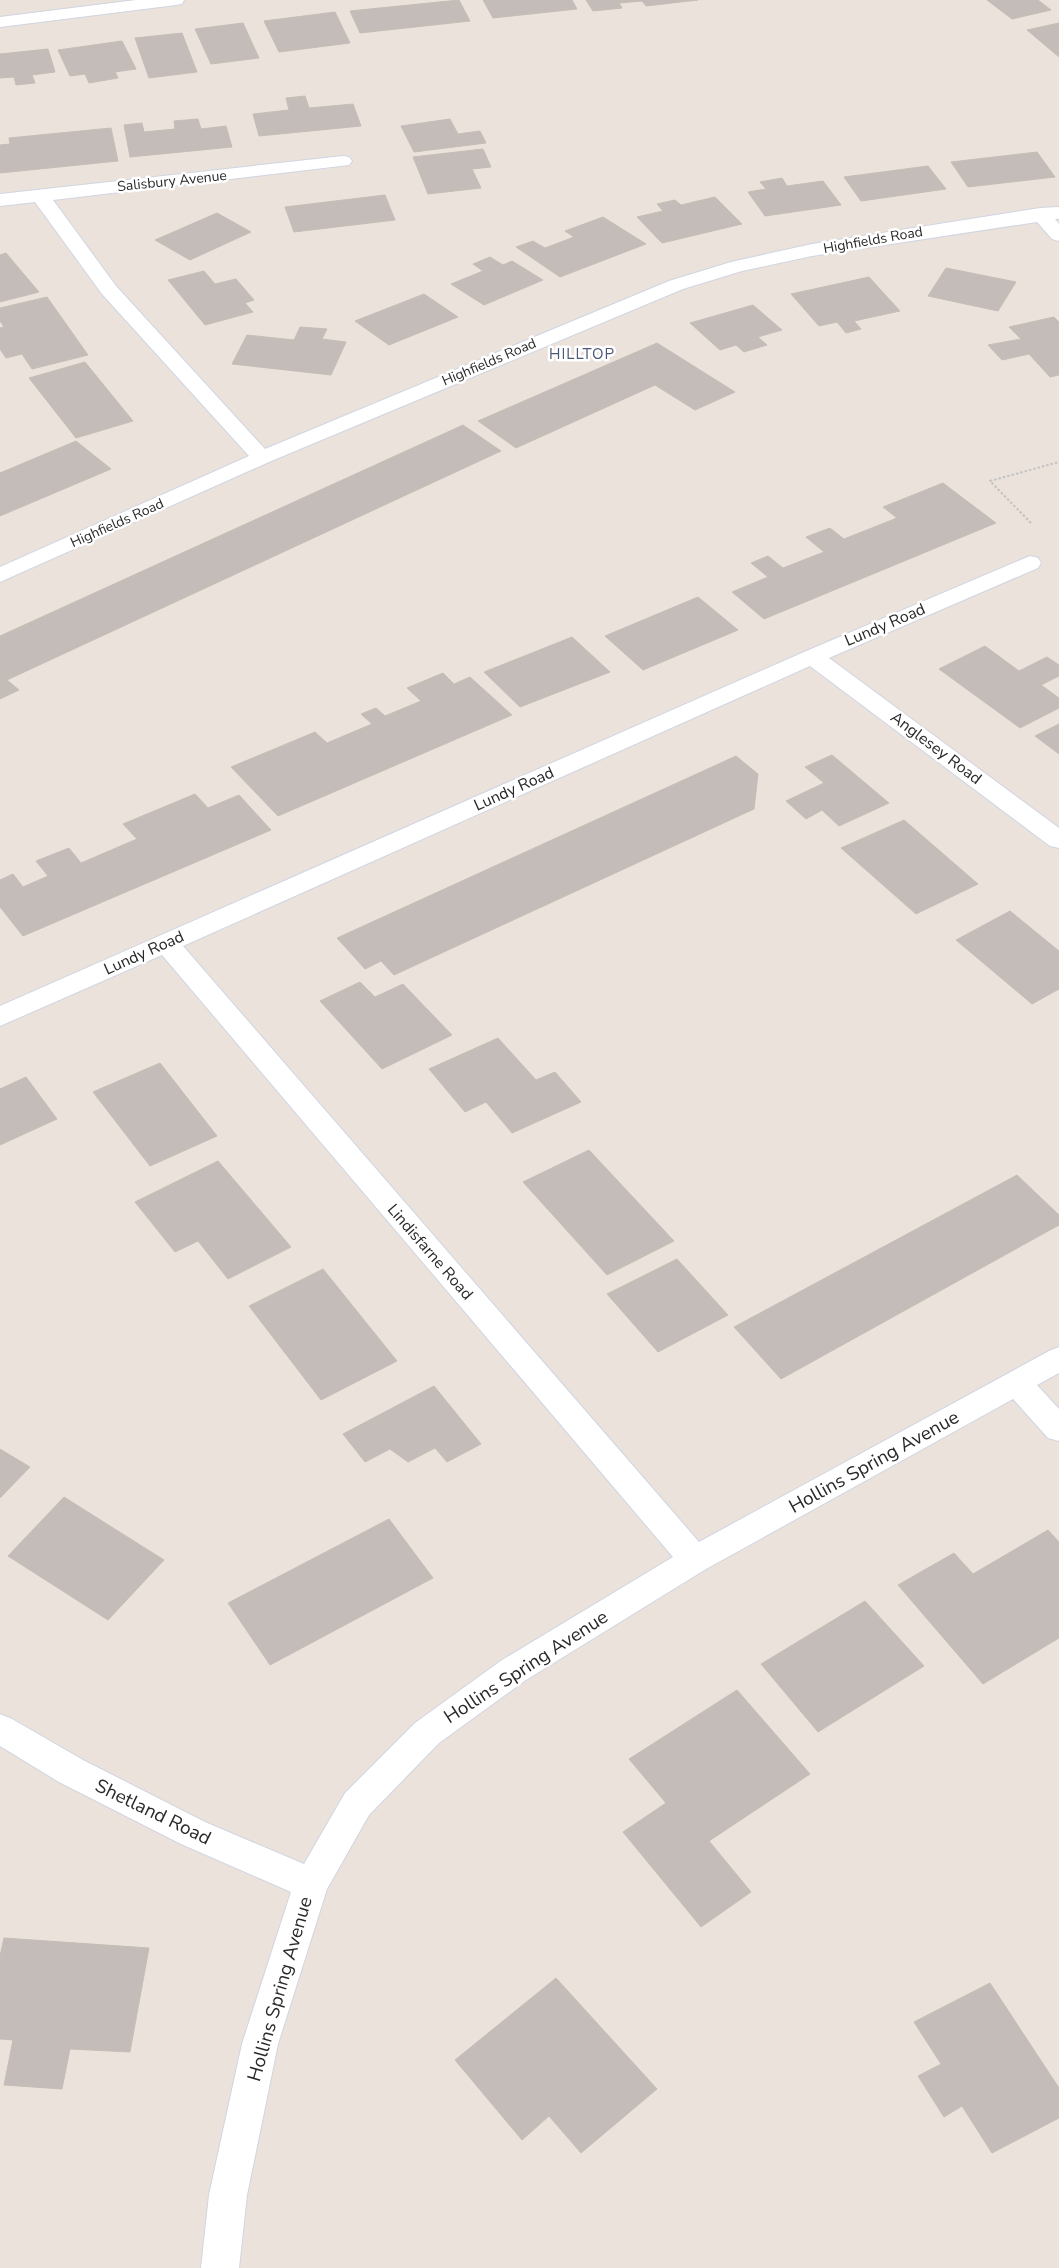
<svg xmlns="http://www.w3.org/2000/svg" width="1059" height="2268" font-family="'Nunito Sans',sans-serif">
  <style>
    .building { fill: #c3bcb8; stroke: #c6beb5 }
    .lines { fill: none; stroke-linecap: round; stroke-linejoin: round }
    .minor-casing { stroke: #d0d5e2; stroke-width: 2 }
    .path { stroke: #c3c3c3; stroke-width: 2; stroke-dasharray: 2.5 2; stroke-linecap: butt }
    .minor { fill: #fff; fill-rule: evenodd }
    .labels { text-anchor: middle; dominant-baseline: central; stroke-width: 5; stroke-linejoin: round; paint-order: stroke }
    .far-street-label { font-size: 14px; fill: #292929; stroke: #fff }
    .far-neighbourhood-label { font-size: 15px; letter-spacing: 1px; fill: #4b5878; stroke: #fff }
    .street-label { font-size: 16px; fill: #292929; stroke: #fff }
    .near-street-label { font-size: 19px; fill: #292929; stroke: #fff }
  </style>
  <rect width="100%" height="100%" fill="#ebe2db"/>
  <!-- building -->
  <path class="building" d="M459,0l11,21 -110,12 -10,-22z
    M483,0h89l5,9 -84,9z
    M586,0h112l-52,6 -4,-5 -23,2 3,5 -29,3z
    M987,0h51l13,10 -39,9z
    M335,12l15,31 -71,9 -15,-31z
    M243,23l16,35 -48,6 -16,-35z
    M1059,23v34l-32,-27z
    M182,33l15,39 -48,6 -14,-40z
    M122,41l14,28 -21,3 3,6 -29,5 -4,-9 -15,2 -12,-26z
    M48,49l7,23 -23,3 3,8 -19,2 -2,-8 -14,1v-24z
    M305,96l4,12 44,-4 8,22 -102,10 -6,-22 36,-4 -3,-12z
    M198,119l3,10 25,-3 6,21 -102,10 -6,-32 18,-2 2,9 31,-3 -1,-8z
    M450,119l8,15 22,-3 6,12 -72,9 -13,-26z
    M111,128l7,33 -118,12v-28l10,-1 -1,-6z
    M483,149l8,18 -19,2 9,19 -53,6 -15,-37z
    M1037,152l18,25 -87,10 -17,-25z
    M928,166l18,23 -85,12 -17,-24z
    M782,178l5,8 36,-5 18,24 -76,11 -17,-24 18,-3 -6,-7z
    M385,195l10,25 -101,12 -9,-25z
    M715,197l27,27 -80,19 -25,-26 26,-6 -6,-7 18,-4 6,5z
    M217,213l34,19 -61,28 -35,-20z
    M603,217l43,27 -86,33 -44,-30 17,-6 12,7 29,-11 -9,-6z
    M6,253l33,39 -39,10v-47z
    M490,257l13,8 9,-4 31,19 -59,25 -33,-21 32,-13 -10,-7z
    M946,268l70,14 -18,29 -70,-15z
    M204,271l11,13 21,-5 18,21 -9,3 8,9 -48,13 -37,-45z
    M869,277l31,34 -46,10 7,8 -15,4 -9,-11 -18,4 -28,-32z
    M424,294l34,23 -69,28 -34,-24z
    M47,297l41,58 -56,14 -10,-15 -16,4 -6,-9v-21l4,-1 -4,-6v-13z
    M753,305l29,25 -24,7 9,8 -23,7 -8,-7 -16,5 -30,-27z
    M1054,317l5,5v53l-9,2 -21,-23 -27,6 -14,-15 33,-6 -12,-12z
    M300,327l27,2 -5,10 24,3 -15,33 -99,-11 15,-29 47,5z
    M657,343l78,49 -40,18 -40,-25 -139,63 -38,-27z
    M85,362l48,59 -57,17 -47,-60z
    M463,425l38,26 -494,229 12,10 -19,9v-63z
    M76,441l35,28 -111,47v-43z
    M943,483l53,40 -232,96 -32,-27 36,-15 -17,-14 17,-7 15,12 41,-16 -18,-15 24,-9 14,11 53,-21 -14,-11z
    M698,597l40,33 -95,40 -38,-34z
    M572,637l38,35 -90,35 -36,-35z
    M985,646l34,25 28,-14 12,8v11l-18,9 18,13v10l-39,20 -81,-59z
    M443,673l11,11 16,-7 42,38 -234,101 -47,-49 84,-35 12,11 45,-19 -11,-10 15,-6 9,8 36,-15 -14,-13z
    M1059,724v30l-24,-18z
    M832,755l57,48 -50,23 -17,-16 -16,9 -20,-18 38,-18 -19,-16z
    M736,756l22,18 -4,35 -360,166 -13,-14 -16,8 -28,-31z
    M195,794l13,14 31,-13 32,35 -248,106 -23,-29v-27l13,-6 10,13 25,-11 -12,-15 33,-13 12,15 56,-24 -14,-15z
    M904,820l74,64 -62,30 -75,-66z
    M1010,911l49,40v38l-27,15 -76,-64z
    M360,982l15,15 28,-13 49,51 -70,34 -62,-68z
    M498,1038l38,42 19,-8 26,30 -69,31 -26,-31 -21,10 -36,-43z
    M160,1063l57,73 -67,30 -57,-74z
    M26,1077l31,42 -57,26v-56z
    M589,1150l85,91 -67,34 -84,-93z
    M218,1161l73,86 -63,32 -30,-38 -23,11 -40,-50z
    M1017,1175l42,40v10l-278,154 -47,-52z
    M677,1259l51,56 -70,37 -51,-58z
    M323,1269l74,92 -76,39 -72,-94z
    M434,1386l47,58 -34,18 -12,-14 -27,14 -18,-13 -25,13 -22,-28z
    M0,1449l30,18 -30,31z
    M64,1497l100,63 -56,60 -100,-64z
    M389,1519l44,59 -163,87 -42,-62z
    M1048,1530l11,12v96l-76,46 -85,-99 56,-32 19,21z
    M865,1601l59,65 -106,66 -57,-68z
    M737,1690l73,84 -101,67 42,51 -50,35 -78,-95 43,-29 -37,-44z
    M4,1938l145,10 -19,104 -60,-3 -8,40 -58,-4 9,-45 -13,-1v-83z
    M556,1978l101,111 -76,64 -32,-37 -27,24 -67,-80z
    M990,1983l69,105v30l-67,35 -30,-47 -18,11 -26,-41 23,-12 -27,-42z"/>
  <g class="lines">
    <!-- minor casing -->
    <g class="minor-casing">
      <path id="minor" d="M136,0h48l-2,4 -6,1 -176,22v-10z
        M343,156l6,1 3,4 -3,4 -296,35 63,86 149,163 404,-168 62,-19 81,-18 228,-36 19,-1v12h-4l4,5v17l-7,-2 -15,-17 -225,34 -70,15 -59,18 -414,173 -269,120v-15l249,-111 -147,-162 -67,-92 -35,4v-12z
        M1030,556l8,2 3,5 -3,5 -209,90 230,170v20l-9,-2 -240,-180 -627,280 516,596 350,-191 10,-4v26l-22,12 22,24v32l-11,-3 -35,-39 -307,170 -180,111 -87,63 -70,72 -42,74 -49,155 -31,151 -8,73h-38l8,-73 33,-151 49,-152 -110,-48 -122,-62 -59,-36v-32l12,5 71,41 122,62 99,42 41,-71 70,-70 87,-63 171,-103 -511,-602 -162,71v-20l804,-354z"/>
    </g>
    <!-- path -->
    <path class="path" d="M1031,523l-41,-42 69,-19"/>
    <!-- minor -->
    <use href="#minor" class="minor"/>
  </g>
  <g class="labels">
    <!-- far-street labels -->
    <g class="far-street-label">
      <text transform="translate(172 181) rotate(-6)">Salisbury Avenue</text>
      <text transform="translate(873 240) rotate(-10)">Highfields Road</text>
      <text transform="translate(489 362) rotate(-23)">Highfields Road</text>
      <text transform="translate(117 523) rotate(-24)">Highfields Road</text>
    </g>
    <!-- far-neighbourhood labels -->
    <g class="far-neighbourhood-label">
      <text x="582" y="354">HILLTOP</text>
    </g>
    <!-- street labels -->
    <g class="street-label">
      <text transform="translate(885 625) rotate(-23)">Lundy Road</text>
      <text transform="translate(936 748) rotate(37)">Anglesey Road</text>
      <text transform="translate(514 789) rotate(-24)">Lundy Road</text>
      <text transform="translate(144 953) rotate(-24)">Lundy Road</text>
      <text transform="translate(430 1252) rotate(49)">Lindisfarne Road</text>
    </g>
    <!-- near-street labels -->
    <g class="near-street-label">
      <text transform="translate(874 1462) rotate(-29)">Hollins Spring Avenue</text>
      <text transform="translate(526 1667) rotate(-33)">Hollins Spring Avenue</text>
      <text transform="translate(153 1812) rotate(26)">Shetland Road</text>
      <text transform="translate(280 1989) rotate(-74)">Hollins Spring Avenue</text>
    </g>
  </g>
</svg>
